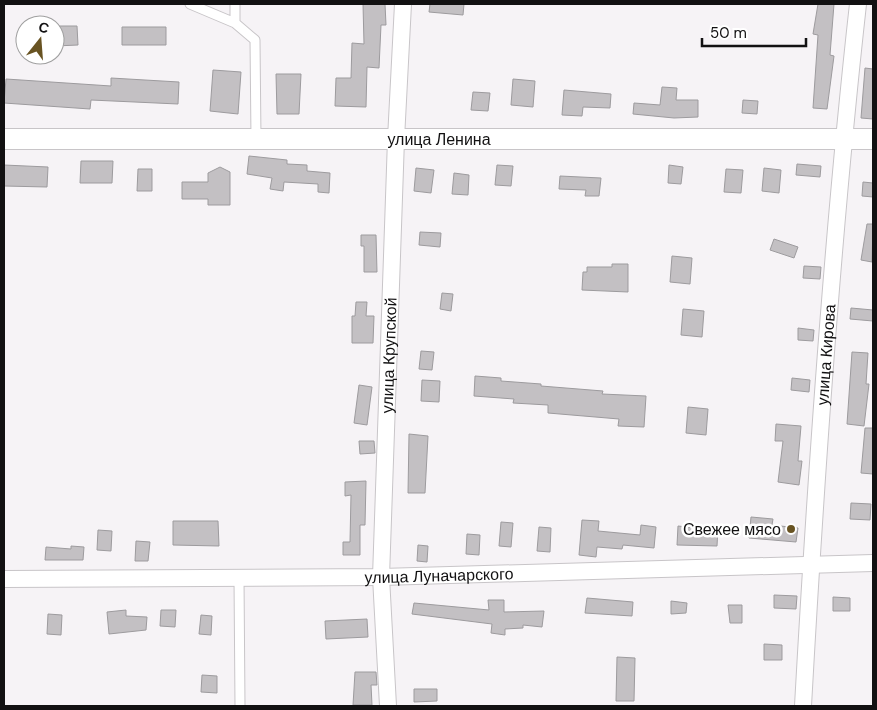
<svg xmlns="http://www.w3.org/2000/svg" width="877" height="710" font-family="'DM Sans',sans-serif">
  <style>
    .building { fill: #c3c0c3; stroke: #9d9b9e }
    .lines { fill: none; stroke-linecap: round; stroke-linejoin: round }
    .service-casing { stroke: #c8c5c8; stroke-width: 11 }
    .minor-casing { stroke: #c8c5c8; stroke-width: 18 }
    .tertiary-casing { stroke: #c8c5c8; stroke-width: 22 }
    .service { stroke: #fff; stroke-width: 9 }
    .minor { stroke: #fff; stroke-width: 16 }
    .tertiary { stroke: #fff; stroke-width: 20 }
    .poi-dot { fill: #685322; stroke: #fff; stroke-width: 2 }
    .labels { text-anchor: middle; dominant-baseline: central; stroke-width: 5; stroke-linejoin: round; paint-order: stroke }
    .street-label { font-size: 16px; fill: #121112; stroke: #fff }
    .poi-label { font-size: 16px; fill: #121112; stroke: #fff; text-anchor: end }
  </style>
  <rect width="100%" height="100%" fill="#f6f3f6"/>
  <!-- building -->
  <path class="building" d="M363,4h22l1,21h-5l-2,43 -12,-1 -1,40 -31,-1 1,-28h15l1,-35 12,1z
    M430,4h34l-1,11 -34,-3z
    M818,4h16l-4,51 4,1 -7,53 -14,-1 5,-73 -5,-1z
    M55,26h22l1,19 -23,1z
    M122,27h44v18h-44z
    M865,68l8,1v50l-12,-1z
    M213,70l28,2 -3,42 -28,-3z
    M276,74h25l-2,40h-22z
    M111,78l68,4 -1,22 -87,-4 -1,9 -86,-6 2,-24 105,7z
    M513,79l22,2 -2,26 -22,-2z
    M662,87l15,1 -1,12h22v17l-24,1 -41,-4 1,-11 26,2z
    M564,90l47,4 -1,14 -27,-1 -1,9 -20,-1z
    M473,92l17,1 -2,18 -17,-1z
    M743,100l15,1 -1,13 -15,-1z
    M249,156l38,4v4l20,1v6l23,2 -1,20 -11,-1v-8l-34,-2 -1,9 -13,-2 2,-11 -25,-4z
    M81,161h32l-1,22h-32z
    M797,164l24,2 -1,11 -24,-2z
    M4,165l44,2 -1,20 -43,-1z
    M497,165l16,1 -2,20 -16,-1z
    M669,165l14,2 -2,17 -13,-1z
    M220,167l10,5v33h-22v-6h-26v-17h26v-9z
    M416,168l18,2 -3,23 -17,-2z
    M764,168l17,2 -2,23 -17,-2z
    M138,169h14v22h-15z
    M726,169l17,1 -2,23 -17,-1z
    M454,173l15,2 -1,20 -16,-1z
    M560,176l41,2 -2,18h-14l1,-6 -27,-1z
    M863,182l10,1v14l-11,-1z
    M867,224h6l-1,38 -11,-2z
    M420,232l21,1 -1,14 -21,-2z
    M361,235h15l1,37h-13v-26h-3z
    M774,239l24,8 -4,11 -24,-8z
    M672,256l20,2 -2,26 -20,-2z
    M612,264h16v28l-46,-2 1,-18h4v-5h25z
    M804,266l17,1 -1,12 -17,-1z
    M442,293l11,1 -2,17 -11,-2z
    M356,302h11l-1,14h8l-1,27h-21v-27h3z
    M851,308l22,2v11l-23,-2z
    M683,309l21,2 -2,26 -21,-2z
    M798,328l16,2 -1,11 -15,-1z
    M421,351l13,1 -2,18 -13,-1z
    M852,352l16,1 -2,31h3l-5,42 -17,-2z
    M475,376l26,2v3l40,3v2l62,5 -1,3 44,2 -2,31 -26,-1 1,-7 -71,-6v-8l-35,-2 1,-4 -40,-3z
    M792,378l18,2 -1,12 -18,-2z
    M422,380l18,1 -1,21 -18,-1z
    M359,385l13,2 -5,38 -13,-2z
    M688,407l20,2 -2,26 -20,-2z
    M776,424l25,2 -3,35h4l-3,24 -21,-3 5,-41h-8z
    M865,428h8v46l-12,-1z
    M409,434l19,2 -3,57h-17z
    M359,441h15l1,12 -15,1z
    M366,481l-1,44h-5v30h-17v-13h7l1,-47 -6,1v-14z
    M851,503l20,1 -1,16 -20,-1z
    M751,517l22,2 -1,6 26,3 -2,14 -47,-4z
    M582,520l17,1 -1,10 42,4 1,-10 15,2 -2,21 -31,-3 -1,4 -25,-2 -1,10 -17,-2z
    M173,521h45l1,25 -46,-1z
    M501,522l12,1 -2,24 -12,-1z
    M678,526l26,3 1,-3 13,1 -1,19 -40,-1z
    M539,527l12,1 -1,24 -13,-1z
    M98,530l14,1 -1,20 -14,-1z
    M467,534l13,1 -1,20 -13,-1z
    M136,541l14,1 -2,19h-13z
    M418,545l10,1 -1,16 -10,-1z
    M71,546l13,1 -1,13h-38l1,-13 25,2z
    M774,595l23,1 -1,13 -22,-1z
    M833,597l17,1v13h-17z
    M587,598l46,4 -1,14 -47,-3z
    M488,600h16v12l40,-1 -2,16 -19,-2v3l-18,1v6l-14,-2 1,-9 -80,-10 2,-11 75,7z
    M671,601l16,2 -1,10 -15,1z
    M728,605h14v18h-12z
    M126,610v6l21,1 -1,13 -37,4 -2,-22z
    M161,610h15l-1,17 -15,-1z
    M48,614l14,1 -1,20 -14,-1z
    M201,615l11,1 -1,19 -12,-1z
    M367,619l1,18 -42,2 -1,-18z
    M764,644l18,1v15h-18z
    M617,657l18,1 -1,43h-18z
    M355,672h21l1,13h-6l1,20h-19z
    M202,675l15,1v17l-16,-1z
    M414,689h23v12l-23,1z"/>
  <g class="lines">
    <!-- service casing -->
    <g class="service-casing">
      <path id="service" d="M190,4l45,19 20,17 1,99
        M235,4v19
        M239,578l1,128"/>
    </g>
    <!-- minor casing -->
    <g class="minor-casing">
      <g id="minor">
        <path id="s1" d="M4,579l377,-2 492,-14"/>
        <path id="s2" d="M388,706l-7,-129 15,-438 7,-135"/>
        <path id="s3" d="M803,706c13,-234 29,-469 55,-702"/>
      </g>
    </g>
    <!-- tertiary casing -->
    <g class="tertiary-casing">
      <g id="tertiary">
        <path id="s4" d="M4,139h869"/>
      </g>
    </g>
    <!-- service -->
    <use href="#service" class="service"/>
    <!-- minor -->
    <use href="#minor" class="minor"/>
    <!-- tertiary -->
    <use href="#tertiary" class="tertiary"/>
  </g>
  <!-- markers -->
  <circle class="poi-dot" cx="791" cy="529" r="5"/>
  <g class="labels">
    <!-- street labels -->
    <g class="street-label">
      <text stroke="none"><textPath href="#s4" startOffset="435">улица Ленина</textPath></text>
      <text stroke="none"><textPath href="#s2" startOffset="351">улица Крупской</textPath></text>
      <text stroke="none"><textPath href="#s3" startOffset="352">улица Кирова</textPath></text>
      <text stroke="none"><textPath href="#s1" startOffset="435">улица Луначарского</textPath></text>
    </g>
    <!-- poi labels -->
    <g class="poi-label">
      <text x="781" y="529">Свежее мясо</text>
    </g>
  </g>
  <!-- border -->
  <rect width="877" height="710" fill="none" stroke="#121112" stroke-width="10"/>
  <!-- north arrow -->
  <g transform="translate(40 40) rotate(17)"><circle r="24" fill="#ffffff" stroke="#a0a0a0"/>
  <path d="M0-4L9 19L0 12L-9 19Z" fill="#685322"/>
  <text y="-8" font-size="14" font-weight="bold" text-anchor="middle" fill="#121112">С</text>
  </g>
  <!-- scale -->
  <path d="M702 38v8h104v-8" fill="none" stroke="#121112" stroke-width="2.5"/>
  <text x="710" y="38" font-size="15" fill="#121112" stroke="#ffffff" stroke-width="4" paint-order="stroke">50 m</text>
</svg>
